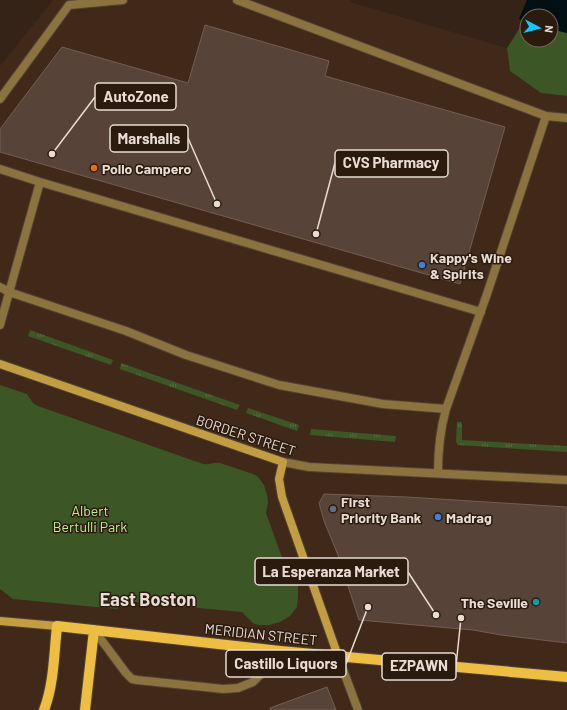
<svg xmlns="http://www.w3.org/2000/svg" width="567" height="710" font-family="Barlow,sans-serif">
  <style>
    .built { fill: #402918 }
    .grass { fill: url(#grass-tufts) }
    .park { fill: #3c5626 }
    .water { fill: #031013 }
    .building { fill: #584338; stroke: #745d52 }
    .lines { fill: none; stroke-linecap: round; stroke-linejoin: round }
    .service-casing { stroke: #524135; stroke-width: 10 }
    .minor-casing { stroke: #524135; stroke-width: 10 }
    .secondary-casing { stroke: #524135; stroke-width: 10 }
    .primary-casing { stroke: #524135; stroke-width: 12 }
    .service { stroke: #8a733e; stroke-width: 8 }
    .minor { stroke: #8a733e; stroke-width: 8 }
    .secondary { stroke: #c39d42; stroke-width: 8 }
    .primary { stroke: #eebe42; stroke-width: 10 }
    .food-dot { fill: #e8710a; stroke: #2b1a0e; stroke-width: 1.5 }
    .shop-dot { fill: #3f7fe0; stroke: #2b1a0e; stroke-width: 1.5 }
    .service-dot { fill: #5c6f8a; stroke: #2b1a0e; stroke-width: 1.5 }
    .culture-dot { fill: #0f9aa8; stroke: #2b1a0e; stroke-width: 1.5 }
    .labels { text-anchor: middle; dominant-baseline: central; stroke-width: 3; stroke-linejoin: round; paint-order: stroke }
    .poi-label { font-size: 14px; font-weight: bold; fill: #e8dcd4; stroke: #2b1a0e; text-anchor: start }
    .street-label { font-size: 14px; fill: #e8dcd4; stroke: #2b1a0e }
    .park-label { font-size: 14px; fill: #bbf490; stroke: #2b1a0e }
    .district-label { font-size: 18px; font-weight: bold; fill: #e8dcd4; stroke: #2b1a0e }
    .leader { fill: none; stroke: #e8dcd4; stroke-width: 1.5 }
    .callout-dot { fill: #e8dcd4; stroke: #2b1a0e; stroke-width: 1.5 }
    .callout { fill: #2b1a0e; stroke: #e8dcd4; stroke-width: 1.5 }
    .callout-label { font-size: 15px; text-anchor: middle; font-weight: bold; fill: #e8dcd4 }
  </style>
  <defs>
    <pattern id="grass-tufts" width="24" height="20" patternUnits="userSpaceOnUse"><rect width="24" height="20" fill="#3c5626"/><path d="M3 7l-1-3M5 7V3M7 7l1-3M15 17l-1-3M17 17v-4M19 17l1-3" fill="none" stroke="#586e45"/></pattern>
  </defs>
  <rect width="100%" height="100%" fill="#352317"/>
  <!-- built -->
  <path class="built" d="M53,0h298l-1,2 157,46 3,23 31,22 26,3v614h-567v-644z"/>
  <!-- grass -->
  <path class="grass" d="M30,330l83,30 -2,5 -83,-29z
    M121,363l119,42 -3,5 -117,-41z
    M248,408l51,17 -2,6 -51,-18z
    M457,422h4l1,3v15l105,6v6l-109,-7 -2,-3z
    M311,429l85,7 -1,6 -85,-7z"/>
  <!-- park -->
  <path class="park" d="M524,21l3,1v18h24v-11l16,4v63l-26,-3 -31,-22 -3,-23z
    M0,385l27,9 6,9 5,3 165,58c7,1 11,-2 17,-1l33,11 5,3 6,8 3,10 1,7 -2,11 18,50 10,10 4,9v15l-1,10 -7,9 -10,6 -11,3h-11l-5,-2 -11,-11 -108,-10h-6l-11,7 -104,-10 -13,-10z"/>
  <!-- water -->
  <path class="water" d="M527,0h40v33l-16,-4v-13h-24v6l-8,-3z"/>
  <!-- building -->
  <path class="building" d="M205,25l124,36 -4,15 180,51 -45,157 -460,-132v-23l62,-82 126,36z
    M324,494l83,3 160,10v136l-66,-8 -28,-5 -114,-10 -21,-65 -14,-34 -5,-18z
    M327,687l9,23h-65l-1,-2z"/>
  <g class="lines">
    <!-- service casing -->
    <g class="service-casing">
      <path id="service" d="M237,0l309,116 21,2
        M0,99l69,-94 54,-5
        M0,169l40,13
        M0,287l9,5 117,39 60,24 93,30 104,19 63,5
        M0,325l40,-143 441,130
        M438,473c0,-22 2,-43 8,-64l41,-115 59,-178"/>
    </g>
    <!-- minor casing -->
    <g class="minor-casing">
      <path id="minor" d="M283,462l26,5 258,13
        M94,630l32,43 6,6 5,1 86,9 15,-1 15,-6 7,-7 3,-11 1,-15
        M338,656l20,54"/>
    </g>
    <!-- secondary casing -->
    <g class="secondary-casing">
      <path id="secondary" d="M0,364l283,98 -4,17 3,18 56,159
        M0,621l57,5"/>
    </g>
    <!-- primary casing -->
    <g class="primary-casing">
      <path id="primary" d="M44,710c10,-26 10,-56 13,-84l223,25 287,26
        M85,710l9,-80"/>
    </g>
    <!-- service -->
    <use href="#service" class="service"/>
    <!-- minor -->
    <use href="#minor" class="minor"/>
    <!-- secondary -->
    <use href="#secondary" class="secondary"/>
    <!-- primary -->
    <use href="#primary" class="primary"/>
  </g>
  <!-- markers -->
  <circle class="food-dot" cx="94" cy="168" r="4"/>
  <g class="shop-dot">
    <circle cx="422" cy="265" r="4"/>
    <circle cx="438" cy="517" r="4"/>
  </g>
  <circle class="service-dot" cx="333" cy="509" r="4"/>
  <circle class="culture-dot" cx="536" cy="602" r="4"/>
  <g class="labels">
    <!-- poi labels -->
    <g class="poi-label">
      <text x="102" y="168">Pollo Campero</text>
      <text x="430" y="257">Kappy's Wine<tspan x="430" dy="16">&amp; Spirits</tspan></text>
      <text x="341" y="501">First<tspan x="341" dy="16">Priority Bank</tspan></text>
      <text x="446" y="517">Madrag</text>
      <text x="528" y="602" text-anchor="end">The Seville</text>
    </g>
    <!-- street labels -->
    <g class="street-label">
      <text transform="translate(246 435) rotate(18)">BORDER STREET</text>
      <text transform="translate(261 634) rotate(6)">MERIDIAN STREET</text>
    </g>
    <!-- park labels -->
    <g class="park-label">
      <text x="90" y="510">Albert<tspan x="90" dy="16">Bertulli Park</tspan></text>
    </g>
    <!-- district labels -->
    <g class="district-label">
      <text x="148" y="599">East Boston</text>
    </g>
  </g>
  <!-- callouts -->
  <path class="leader" d="M52 154L95 97M217 204L188 138M316 234L335 163M436 615L408 572M368 607L346 664M461 618L456 666"/>
  <g class="callout-dot">
    <circle cx="52" cy="154" r="4"/>
    <circle cx="217" cy="204" r="4"/>
    <circle cx="316" cy="234" r="4"/>
    <circle cx="436" cy="615" r="4"/>
    <circle cx="368" cy="607" r="4"/>
    <circle cx="461" cy="618" r="4"/>
  </g>
  <g class="callout">
    <rect x="95" y="83" width="81" height="27" rx="4"/>
    <rect x="110" y="125" width="78" height="27" rx="4"/>
    <rect x="335" y="150" width="113" height="27" rx="4"/>
    <rect x="255" y="558" width="153" height="27" rx="4"/>
    <rect x="226" y="650" width="120" height="27" rx="4"/>
    <rect x="382" y="653" width="74" height="27" rx="4"/>
  </g>
  <g class="callout-label">
    <text x="136" y="102">AutoZone</text>
    <text x="149" y="144">Marshalls</text>
    <text x="391" y="168">CVS Pharmacy</text>
    <text x="331" y="577">La Esperanza Market</text>
    <text x="286" y="669">Castillo Liquors</text>
    <text x="419" y="671">EZPAWN</text>
  </g>
  <!-- north arrow -->
  <g transform="translate(539 28) rotate(97)"><circle r="19" fill="#2b1a0e" stroke="#77685d"/>
  <path d="M0-3L7 15L0 10L-7 15Z" fill="#0fcafa"/>
  <text y="-6" font-size="11" font-weight="bold" text-anchor="middle" fill="#e8dcd4">N</text>
  </g>
</svg>
